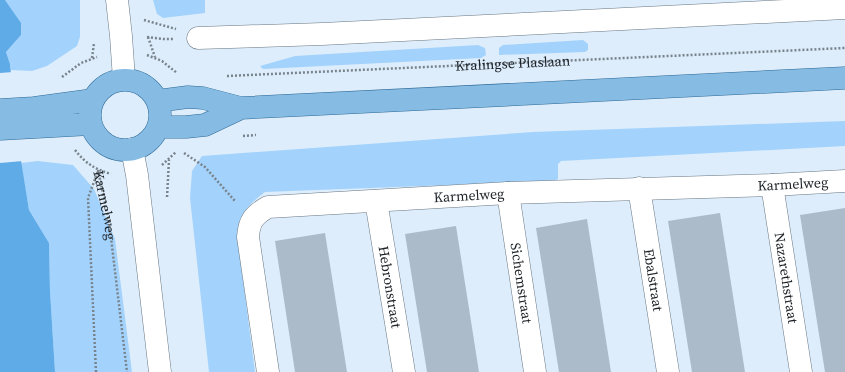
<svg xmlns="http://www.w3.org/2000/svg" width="845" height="372" font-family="'Source Serif 4',serif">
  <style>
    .green { fill: #a3d3fc }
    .water { fill: #5fabe7 }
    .pier { fill: #deedfb }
    .building { fill: #acbbc9 }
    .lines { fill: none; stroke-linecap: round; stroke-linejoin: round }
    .minor-casing { stroke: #687682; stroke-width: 23 }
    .major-casing { stroke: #2d6996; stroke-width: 23 }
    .path { stroke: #78838c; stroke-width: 2.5; stroke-dasharray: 2 2; stroke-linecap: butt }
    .minor { stroke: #fff; stroke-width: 22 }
    .major { stroke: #86bce4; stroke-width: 22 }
    .labels { text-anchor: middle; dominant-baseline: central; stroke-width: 4; stroke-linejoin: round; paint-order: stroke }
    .street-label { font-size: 14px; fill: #1c2227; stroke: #f3f9ff }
  </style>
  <rect width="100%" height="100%" fill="#deedfb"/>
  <!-- green -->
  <path class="green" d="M5,0h75v37l-3,9 -30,20 -15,5 -21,-1 -1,-6 -4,-12 15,-17v-11z
    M153,0h52v13l-42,5 -6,-4z
    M583,40l5,4v6l-3,2 -86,3v-7l4,-3z
    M478,45l7,3 1,7 -5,3 -218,11 -3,-3 35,-10z
    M845,121v25l-284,15 -3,3v15l-4,2 -289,11c-16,12 -26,22 -28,42l18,138h-46l-19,-174 2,-27 10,-15 331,-24z
    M38,161l35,4 21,24 21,50 17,133h-77l-5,-81 -1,-48 -20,-33 -8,-47z"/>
  <!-- water -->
  <path class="water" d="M0,0h5l16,23v12l-15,17 4,12 9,84 10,62 20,33 1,48 5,81h-55z"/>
  <!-- pier -->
  <path class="pier" d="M13,72l10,89 -23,2v-90z"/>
  <!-- building -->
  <path class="building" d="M845,208v164h-20l-25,-157z
    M720,213l25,159h-53l-24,-151z
    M587,219l24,153h-52l-23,-144z
    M456,226l23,146h-52l-22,-138z
    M325,233l22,139h-52l-20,-131z"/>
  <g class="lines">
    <!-- minor casing -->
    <g class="minor-casing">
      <g id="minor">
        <path d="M117,0l4,36 3,43"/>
        <path d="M198,38l124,-4 523,-26"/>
        <path d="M132,149l5,26 23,197"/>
        <path id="s3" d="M772,185l29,187"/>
        <path id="s4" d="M639,188l29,184"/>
        <path id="s5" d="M508,193l27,179"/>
        <path id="s6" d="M376,201l28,171"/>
        <path id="s7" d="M268,372l-20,-135c1,-16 6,-22 20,-30l240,-14 264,-8 73,-4"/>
      </g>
    </g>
    <!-- major casing -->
    <g class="major-casing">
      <path id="major" d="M90 115a35 35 0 1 1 70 0a35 35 0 1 1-70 0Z
        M157,101l31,-4 15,1 38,10 604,-30
        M0,110l34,-2 59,-8
        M158,127h28l19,-2 36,-17
        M0,129l91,-5"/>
    </g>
    <!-- path -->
    <g class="path">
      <path d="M144,20l32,9"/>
      <path d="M147,37l16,2h11"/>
      <path d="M148,37l7,20"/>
      <path d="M147,55l15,6 15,12"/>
      <path d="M92,58l2,-15"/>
      <path id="s1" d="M227,76l618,-28"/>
      <path d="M62,77l19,-14 16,-6"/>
      <path d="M243,136l13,-1"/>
      <path d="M75,150c11,14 20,19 36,24"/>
      <path d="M184,153l21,14 30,34"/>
      <path d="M162,165l14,-13"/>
      <path id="s2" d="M98,170l11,51 18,151"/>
      <path d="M167,197l2,-37"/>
      <path d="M96,372l-8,-174 10,-27"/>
    </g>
    <!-- minor -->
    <use href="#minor" class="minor"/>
    <!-- major -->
    <use href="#major" class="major"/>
  </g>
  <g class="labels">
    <!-- street labels -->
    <g class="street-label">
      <text stroke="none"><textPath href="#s1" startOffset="286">Kralingse Plaslaan</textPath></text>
      <text stroke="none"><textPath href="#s7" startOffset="700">Karmelweg</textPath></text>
      <text stroke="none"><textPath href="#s7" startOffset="376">Karmelweg</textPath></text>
      <text stroke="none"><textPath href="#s2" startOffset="36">Karmelweg</textPath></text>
      <text stroke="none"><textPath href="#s3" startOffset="94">Nazarethstraat</textPath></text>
      <text stroke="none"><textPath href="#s4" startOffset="93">Ebalstraat</textPath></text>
      <text stroke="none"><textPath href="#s5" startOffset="91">Sichemstraat</textPath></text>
      <text stroke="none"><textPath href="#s6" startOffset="87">Hebronstraat</textPath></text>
    </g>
  </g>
</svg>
